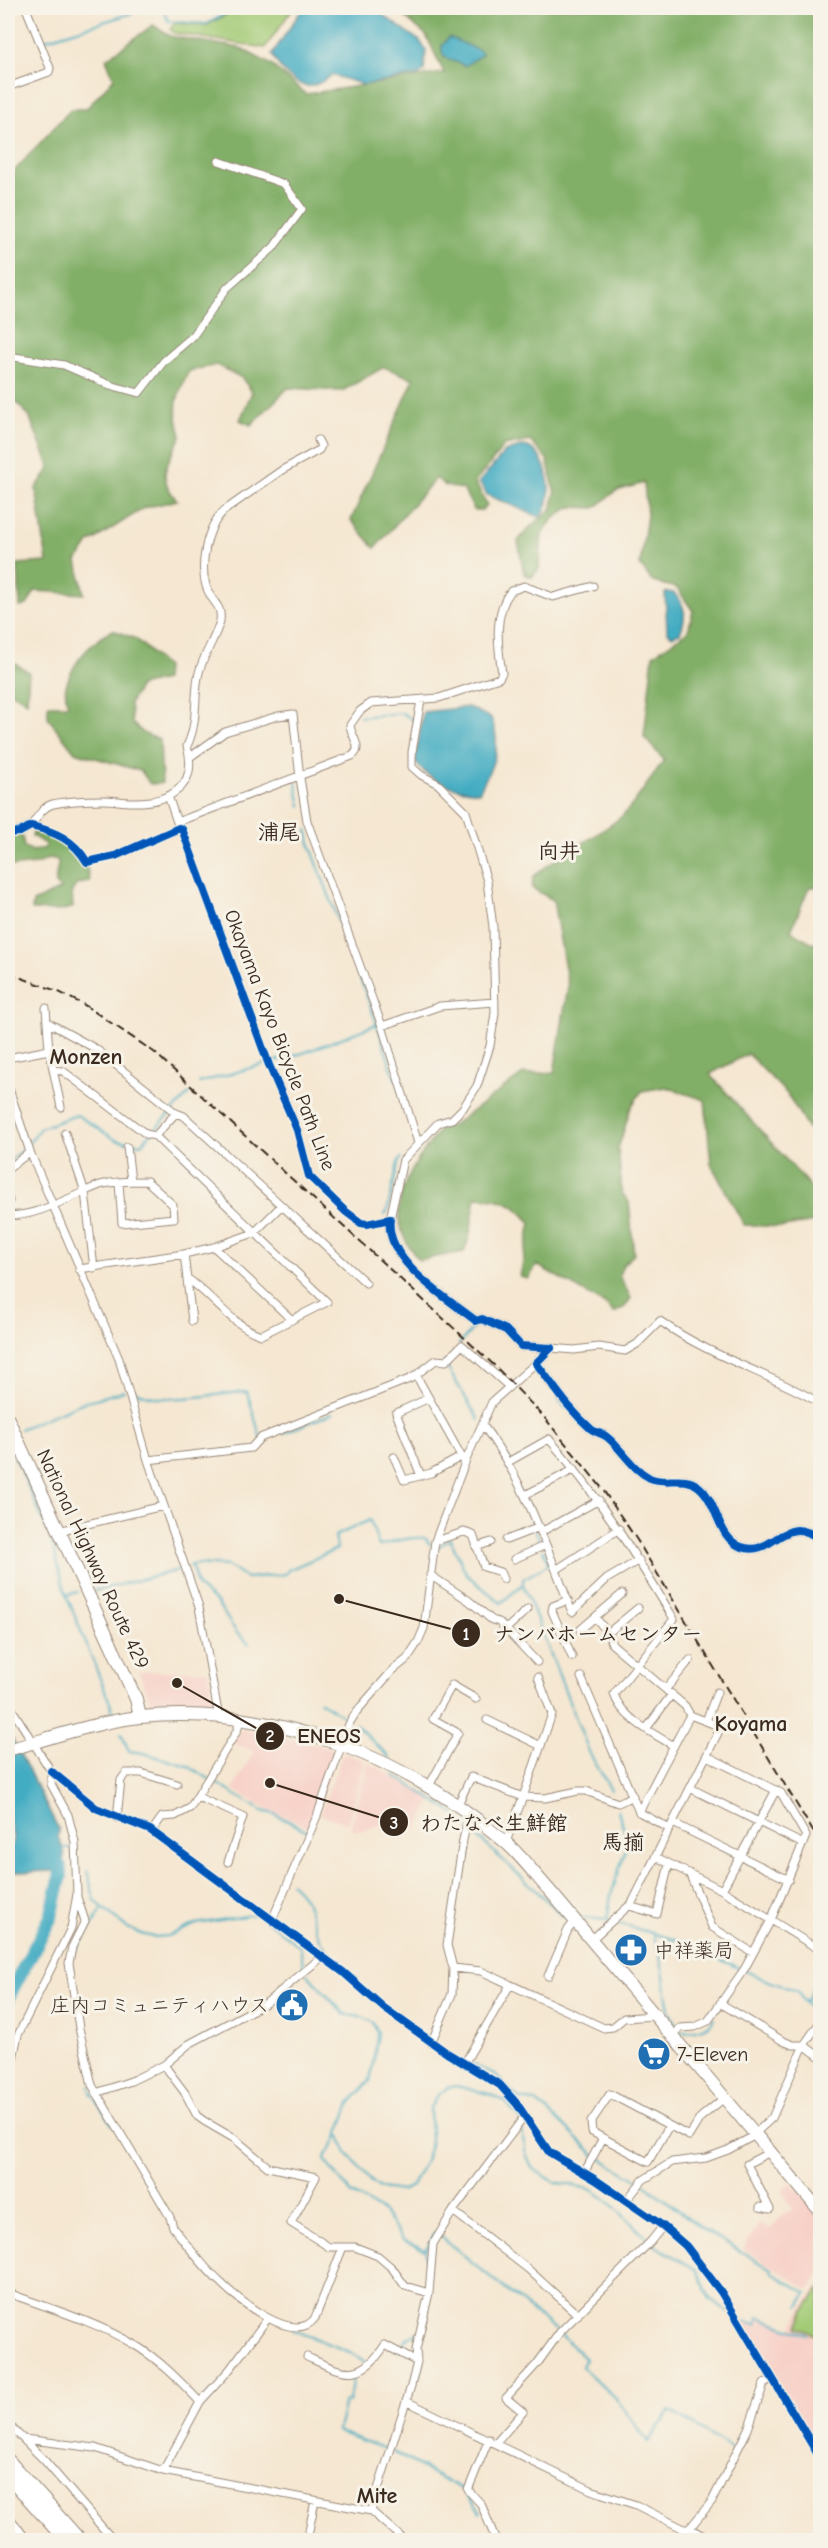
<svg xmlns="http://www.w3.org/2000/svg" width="828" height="2548" font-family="'Comic Neue','Klee One',sans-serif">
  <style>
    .built { fill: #f7d1c8 }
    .green { fill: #a3cb76; stroke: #6f7a4a; stroke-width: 1.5 }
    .forest { fill: #82af67; stroke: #5e6c42; stroke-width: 1.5; fill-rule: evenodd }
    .water { fill: #43acc2; stroke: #3f6b70; stroke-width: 1.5 }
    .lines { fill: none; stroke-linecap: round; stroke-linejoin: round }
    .stream { stroke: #43acc2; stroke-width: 2 }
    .river { stroke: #43acc2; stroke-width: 14 }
    .minor-tunnel { stroke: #d0c1ad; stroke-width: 7; stroke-dasharray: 7 3.5; stroke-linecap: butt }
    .minor-casing { stroke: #988878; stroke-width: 9 }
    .secondary-casing { stroke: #988878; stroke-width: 11 }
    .trunk-casing { stroke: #988878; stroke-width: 14 }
    .motorway-casing { stroke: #988878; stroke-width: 14 }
    .minor { stroke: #fff; stroke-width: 7 }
    .secondary { stroke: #fff; stroke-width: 9 }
    .trunk { stroke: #fff; stroke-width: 12 }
    .motorway { stroke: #fff; stroke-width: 12 }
    .rail { stroke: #3b2a1e; stroke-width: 2; stroke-dasharray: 9 4.5; stroke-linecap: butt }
    .cycleway-casing { stroke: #f7f3e8; stroke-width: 11 }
    .cycleway { stroke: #0057b8; stroke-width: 8 }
    .labels { text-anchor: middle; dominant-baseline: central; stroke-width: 6; stroke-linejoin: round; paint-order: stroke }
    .street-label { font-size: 20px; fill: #3b2a1e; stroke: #f7f3e8 }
    .poi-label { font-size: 20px; fill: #3b2a1e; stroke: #f7f3e8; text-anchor: start }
    .neighbourhood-label { font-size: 21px; font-weight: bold; fill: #3b2a1e; stroke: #f7f3e8 }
    .quarter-label { font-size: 22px; font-weight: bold; fill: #3b2a1e; stroke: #f7f3e8 }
    .leader { fill: none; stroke: #3b2a1e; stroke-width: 2 }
    .callout-dot { fill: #3b2a1e; stroke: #f7f3e8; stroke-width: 2 }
    .mark-label { font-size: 18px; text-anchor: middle; font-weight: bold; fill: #fff }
    .callout-label { font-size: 21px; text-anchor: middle; font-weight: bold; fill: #3b2a1e; stroke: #f7f3e8; stroke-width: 6; stroke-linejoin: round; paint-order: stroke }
  </style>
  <rect width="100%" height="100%" fill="#f7f3e8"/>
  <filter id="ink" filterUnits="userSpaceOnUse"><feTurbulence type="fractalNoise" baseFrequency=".0167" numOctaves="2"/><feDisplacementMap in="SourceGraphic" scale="12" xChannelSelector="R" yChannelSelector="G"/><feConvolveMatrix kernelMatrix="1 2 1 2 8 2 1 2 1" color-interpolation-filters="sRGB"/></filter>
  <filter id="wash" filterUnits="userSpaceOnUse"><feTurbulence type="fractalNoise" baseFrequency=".008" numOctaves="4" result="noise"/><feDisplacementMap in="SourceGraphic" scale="24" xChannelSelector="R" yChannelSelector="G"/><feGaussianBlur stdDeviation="1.35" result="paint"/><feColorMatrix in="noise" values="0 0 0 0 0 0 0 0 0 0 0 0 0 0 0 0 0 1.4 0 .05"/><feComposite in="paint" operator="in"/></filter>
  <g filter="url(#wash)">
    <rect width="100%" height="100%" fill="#f5e7d1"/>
    <!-- built -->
    <path class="built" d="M208,1670l5,30 -3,8h-42l-17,-4 -12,-32z
      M241,1729l70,13 24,8 2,3 -27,74 -46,-19 -31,-19 21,-38 -21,-8z
      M346,1754l19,7 -17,63 -28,-10 22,-59z
      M368,1762l64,37 -14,30 -23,-8 -36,10 -9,-1z
      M791,2183l29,34v57l-11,16 -66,-41 16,-26 11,6 15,-16 8,-3 -11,-20z
      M820,2283v169l-79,-130 15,5 4,-10 32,11 7,-15z"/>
    <!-- green -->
    <path class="green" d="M239,8h54l-28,40 -91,-15 -4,-4 5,-6 32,2z
      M820,2288v49l-22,-10 6,-16z"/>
    <!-- forest -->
    <path class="forest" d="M394,8h426v879h-11l-18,44 29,16v201l-32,-53 -40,-41 -38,20 106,119 -2,29 -31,5 -39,-2 -33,-61 -6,-64 -39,-13 -24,4 -11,16 -13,42 4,44 7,9 5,52 -11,11 -4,10 12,23 -6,9 -11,6 -9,-9 -68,-39 -9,14 -8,-2 11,-54c-18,-22 -27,-24 -55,-26l-7,41 -5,14 -45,8c-42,-49 -11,-88 22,-132l12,-3 70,-51 31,-1 14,-87 -15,-86 -21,-12 1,-11c27,-24 61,-37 89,-61 16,-15 29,-39 42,-56l-20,-23 9,-82 35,-24 5,-20 -16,-23 -24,-6 -13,-17 7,-50 -3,-32 -28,8 -21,17 -25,-1 -18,13 -10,14 -3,35 -7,8 -8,-3 -6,-33 12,-14 21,-17 4,-17 -8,-34 -17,-18 -26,5 -29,36 12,23 -5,5h-8l-11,-21 -17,-3 -10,-8 -61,70 -24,-28 63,-141 -30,-12 -42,24 -54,-3 -37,37 -11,-5 12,-28 -10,-14 -25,-13 -28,6c-14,28 -16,35 -8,65 -12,26 -27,39 -4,64l-33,8 -55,35 -12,18 7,33 -49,-3 -8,14 -7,2 -2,-43 29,-2 -11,-74 14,-20 -21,-52 -21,-23v-215l63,-69h15l28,-31 -8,-19 47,-34 17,11 70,12 30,16 36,30 138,-21 -18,-38zM442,46l40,8 -17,12 -21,-9z
      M113,630l23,9 30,28 -1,13 -25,6 -10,17 2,20 13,11 15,6 2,43 -12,1 -9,-13 -66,-19 -27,-34v-13h20c-1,-6 -4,-13 -2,-19 7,-25 26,-45 47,-56z
      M12,662l17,10 -2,30 -19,-12z
      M33,832c32,7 51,14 57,50l-13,2 -5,7 1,16 -12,4 -29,-1 1,-8 28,-13 -5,-4c-2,-13 3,-15 2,-25l-8,-2 -13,6 -29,3v-29l14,-3 2,12 9,4 12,-3v-4l-13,-8z"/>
    <!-- water -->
    <path class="water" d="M303,8h70l47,33 6,9 -2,21 -5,4 -55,10 -32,-10c-6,4 -14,10 -21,11 -15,2 -34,-20 -39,-32z
      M449,37l32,14 1,3 -17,12 -21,-9 -2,-5v-6z
      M523,446c24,1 36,57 16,71l-52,-22 -8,-13 26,-30z
      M668,592l6,1c12,13 13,23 6,40l-8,3 -5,-5 -2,-38z
      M468,707l23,11c12,29 2,48 -12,74 -23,-2 -52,-11 -64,-31l8,-49z
      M8,1735l4,3 47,92 -1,7 6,14v20l-51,1 -2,-24 2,-11 -5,-21z
      M27,1959l4,3 -23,50v-40v9l3,1 11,-20z"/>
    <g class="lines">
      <!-- stream -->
      <path class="stream" d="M163,8l5,13 39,3 28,-16
        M41,41l108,-33
        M359,717l43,-4 14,9
        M296,783l5,23
        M307,830l4,17 66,177 18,55
        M199,1083l107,-31 71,-28
        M29,1143l11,-15 37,-13 39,25 25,4 49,-51
        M8,1163l17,-16
        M384,1215l3,-3 11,-49 3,-5
        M459,1344l17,-19
        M444,1362l35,58
        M133,1390c29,17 80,3 114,2l13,44
        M558,1399l7,9
        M20,1429l64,-27 40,-11
        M283,1433l50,-20
        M8,1441l42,95 16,58 48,119
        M515,1484l13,27
        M530,1516l11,28
        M436,1548l14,-9 17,36 34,28 22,-19
        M543,1550l6,14 -26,15v5l67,170 21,36
        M191,1565l7,22 19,16 20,30 12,11
        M189,1566l8,-2 31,2 19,12 39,-4 2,-4 49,-21 -2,-13 35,-16 9,26c16,-5 30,-9 46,-8l6,7
        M94,1591l89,-22
        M66,1595l12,-3
        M319,1701l25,15
        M355,1724l35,34
        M121,1733l8,18 14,2 45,13 74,45 12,3 34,17
        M394,1775l63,40 7,9
        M468,1828l85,78 9,10 3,1
        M61,1848h8
        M87,1871l8,30 31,26 15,7 12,3 15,-1 28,-12 61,-10 43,32 4,23
        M290,1883c24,19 18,34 31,58 8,15 24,27 36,39
        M582,1918l27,2
        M607,1919l4,-24 17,-53 -10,-31
        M614,1922l68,20 81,37 34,12 8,12 15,12
        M653,1934c4,12 8,25 10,37 5,23 1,46 21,61 12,-2 24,-3 30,-14
        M74,1953l29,-45
        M307,1974l37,40 21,4 7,4 6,11 -8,48 -20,22 -14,38 -10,14 -1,5 27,34 31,17 20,29 23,10 9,-18 122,99 29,28 -4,8 36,34 30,41 22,-31 64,39
        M804,2001l4,-1 12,-28
        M812,2042l8,-11
        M469,2063l27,13 23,23 16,2 16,13 45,42 51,30 57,44 67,39 1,4 35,20 -8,13
        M90,2086l1,6 21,33
        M339,2134l8,19 24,29 9,6 21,3 11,-5 13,-25 6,-19 -1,-34 8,-13 9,-7 9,-2 33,8 17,8 14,17 6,35 7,15 22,13 35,7 17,11 47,45 43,25 13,29 19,13
        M426,2250v36
        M745,2322l11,3 3,-8 49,18
        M293,2330l59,23 14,11
        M398,2351l9,-12 10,-6
        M355,2374l-2,1 -4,27 -4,-1 -7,29 1,2 47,17
        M393,2452l69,37 19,23"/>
      <!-- river -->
      <path class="river" d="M8,1997l43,-80 10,-42 -1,-9 -10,-9"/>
    </g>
  </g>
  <g filter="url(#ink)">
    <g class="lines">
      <!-- minor-tunnel -->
      <path class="minor-tunnel" d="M92,2540l8,-6"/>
      <!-- minor casing -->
      <g class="minor-casing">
        <path id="minor" d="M8,87l41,-15 1,-4 -24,-60
          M8,356l56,9 46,20 29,8 25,-32 29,-25 34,-48 46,-40 29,-39 -18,-25 -65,-23
          M190,757l35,-25 53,-16 15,-2 7,64 7,43 75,205 36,117
          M168,796l9,26 175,-66c12,-8 -1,-19 -2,-31l10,-14 11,-8 68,-5 60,-20 3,-5c-4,-25 -9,-60 9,-82l13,-5 29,11 40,-11
          M31,826c6,-8 12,-20 22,-22 14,-3 37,-4 51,-4 9,0 19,2 28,2 37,1 67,-15 55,-56 11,-23 7,-45 11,-69 3,-19 17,-37 22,-56 2,-17 -7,-17 -12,-30 -10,-23 -2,-65 17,-81l57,-40 37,-20 2,-4 -3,-6
          M46,1008l1,14
          M382,1026l58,-20 55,-4
          M8,1058l41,-8
          M53,1070l10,1 83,63 9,2 172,166 -66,33c-30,-10 -48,-39 -73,-56
          M8,1086l22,66 89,207 29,101 51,147 20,111
          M61,1107l-12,-57 -2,-28 49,27 80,64 8,3 182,167
          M65,1133l20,59 9,76
          M155,1136l21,-23
          M127,1147l4,34
          M8,1169l22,-17
          M8,1197l1,4
          M8,1215c25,4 68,-21 92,-30 14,-4 32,-4 47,-4l26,24 1,13 -52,5 -3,-40
          M390,1219l13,-59 35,-37 14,-4 11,-11 14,-22 13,-40 5,-33 -2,-86 -6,-46 -21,-69 -28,-28 -17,-9 -9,-8v-15l9,-52
          M214,1247l78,73
          M184,1254l8,67
          M79,1269l105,-15 30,-7 40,-14 26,-26
          M551,1348l23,2 25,-3 26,4 12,-7 23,-23c49,35 108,52 160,82
          M416,1375l49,88
          M482,1424c42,56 65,123 90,188l35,-33 32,-19
          M394,1457l10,23 27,-7 30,-16
          M148,1460l103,-12 9,-10 152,-60 24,-18 10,1 16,-16 46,41
          M508,1462l41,-23c49,56 87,117 125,180l-60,75c7,24 40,40 60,52
          M421,1476l-25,-63 31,-14
          M525,1495l50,-26
          M58,1531l105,-25
          M541,1532l58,-32
          M506,1540l34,-13
          M435,1541l29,-9 9,3 11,32 16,5 3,7
          M476,1547l15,-5
          M514,1559l32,-14
          M556,1570l63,-41
          M430,1575l38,25 24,20 7,2 38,40
          M568,1600l-15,6 -1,5 20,46
          M595,1617l13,16 4,11 73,62 5,9
          M506,1629l22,-20
          M580,1630l42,-36
          M608,1633l30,-25
          M581,1677l58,135 51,-97 31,12 -89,176 -41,37
          M666,1689l24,-29
          M8,1703l43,68v13l17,31 7,27 2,52 -6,34 -53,107 -10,47
          M487,1720l52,25
          M706,1721l11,-29
          M646,1729l26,-35
          M51,1771l45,37 54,22 193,142 41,36 63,45 53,32 17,19 32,48 47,28 67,46 23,20 35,46 99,166
          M429,1786l29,-53 -25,-14 19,-34 24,14
          M690,1788l113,56
          M198,1797l45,20 -15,45
          M458,1804l13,-27 52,20 29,-83 -14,-37
          M639,1812l31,17
          M117,1818l4,-38 5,-7h15l36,11
          M673,1823l116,57
          M152,1831l10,-14 13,-1 15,-8 47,-77 3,-11
          M506,1842l17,-45 22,1 33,-7h8l32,12 15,-7
          M656,1857l66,33 98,60
          M689,1873l23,54 40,25
          M722,1890l54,-100
          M77,1897l8,24 -13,26 -3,16 10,65 13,57 78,132 3,10c15,19 30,40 48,56 17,17 74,63 94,35l28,-71
          M629,1906l28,8 12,-50
          M272,1920l45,-104 32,-92 8,-13 35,-40 15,-12 11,-17 6,-14 11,-87 31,-81 26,-58 44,-39
          M453,1968l28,3 123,57 9,-1 11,-9 31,-2
          M548,1976l20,-46 7,-9
          M820,2022l-16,23 16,12
          M673,2036l7,-8 15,-1 13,-6 37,-53 26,-48 35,-84 -25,-43 -74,-37
          M431,2043l21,-49 1,-26 -6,-23 16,-105 3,-13 8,-10
          M464,2064l46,-79
          M164,2065l21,28 12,23 7,5 31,18 33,28 48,10 -25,46 38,24h26l23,9 14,12 13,18 24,7
          M96,2093l35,-12 33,-16 25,-21 77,-41 56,-46
          M669,2126l-21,36 -56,-30 -1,-10 19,-28 79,42 11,-18 24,-20
          M584,2173l19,-35
          M626,2201l17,-21 29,-18 34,-4 22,-8 22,-12 22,-20 32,-73h-11l-10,-4 -63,-38
          M760,2207l10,2 -23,-45 23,-12
          M453,2211l75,58 50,46
          M8,2293c41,15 86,28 125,51 26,15 46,36 67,58
          M307,2357c36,16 53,27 78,-12l32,17
          M406,2401l185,89 45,15 50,25
          M8,2424l36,36 69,80
          M24,2439l71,9 68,23 208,40 33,29
          M489,2439l-21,51 13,14 15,36
          M496,2443l27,-31 -17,-14 31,-34 23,-32 91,-91 12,-15
          M163,2471l37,-69 30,-33 38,-51
          M371,2511l40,-125 6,-24 -1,-12 13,-57 4,-49 20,-33 72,-95
          M8,2515l19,25
          M689,2528l22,12
          M307,2540l8,-39
          M680,2540l32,-39 36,-72 16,-45 9,-6"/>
      </g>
      <!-- secondary casing -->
      <g class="secondary-casing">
        <path id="secondary" d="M8,833l12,-1 11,-6
          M390,1219c-6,42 57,79 86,102l6,-2 24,11 15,16 30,2
          M551,1348l-15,15c18,23 32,46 55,66 5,4 11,4 16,8 15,12 25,32 43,41 15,7 34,-3 48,8 20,15 19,53 44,61 32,11 42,-37 78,-7"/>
      </g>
      <!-- trunk casing -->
      <g class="trunk-casing">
        <path id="trunk" d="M8,1419l128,280 4,18
          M8,1750c43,-12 87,-28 132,-33 132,-13 264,39 364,124 17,14 31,34 46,50l270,320"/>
      </g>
      <!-- motorway casing -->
      <g class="motorway-casing">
        <path id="motorway" d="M8,2460l72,80
          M8,2476l57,64"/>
      </g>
      <!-- minor -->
      <use href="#minor" class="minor"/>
      <!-- secondary -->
      <use href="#secondary" class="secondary"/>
      <!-- trunk -->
      <use href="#trunk" class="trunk"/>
      <!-- motorway -->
      <use href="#motorway" class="motorway"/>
      <!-- rail -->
      <path class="rail" d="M8,973l49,18 29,15 68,46 342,315 48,50 57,70 36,53 183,303"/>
      <!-- cycleway casing -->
      <g class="cycleway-casing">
        <path id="cycleway" d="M8,833l12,-1 11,-6c25,6 43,14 56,36l28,-6 64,-28 3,1 87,236 28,65 12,46 36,35 16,12 6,1 23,-5c-6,42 57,79 86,102l6,-2 24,11 15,16 30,2
          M551,1348l-15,15c18,23 32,46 55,66 5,4 11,4 16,8 15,12 25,32 43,41 15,7 34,-3 48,8 20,15 19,53 44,61 32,11 42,-37 78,-7
          M51,1771l45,37 54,22 193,142 41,36 63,45 53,32 17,19 32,48 47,28 67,46 23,20 35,46 99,166"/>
      </g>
      <!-- cycleway -->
      <use href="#cycleway" class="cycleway"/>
    </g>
  </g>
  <!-- icons -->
  <defs>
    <g id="pharmacy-disc" transform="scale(1.725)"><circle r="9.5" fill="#1f6fb2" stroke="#f7f3e8"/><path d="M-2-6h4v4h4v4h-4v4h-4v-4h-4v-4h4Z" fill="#fff"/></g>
    <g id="civic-disc" transform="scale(1.725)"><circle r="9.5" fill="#1f6fb2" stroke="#f7f3e8"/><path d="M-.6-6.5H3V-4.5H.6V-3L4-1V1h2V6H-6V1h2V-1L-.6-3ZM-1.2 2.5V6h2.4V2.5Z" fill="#fff"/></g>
    <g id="supermarket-disc" transform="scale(1.725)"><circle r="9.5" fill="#1f6fb2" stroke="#f7f3e8"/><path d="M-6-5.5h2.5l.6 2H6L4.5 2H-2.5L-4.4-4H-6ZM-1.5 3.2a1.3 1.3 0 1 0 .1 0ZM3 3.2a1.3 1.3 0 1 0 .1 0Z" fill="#fff"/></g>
  </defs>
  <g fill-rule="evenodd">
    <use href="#pharmacy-disc" x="631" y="1950"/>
    <use href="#civic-disc" x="292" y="2005"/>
    <use href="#supermarket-disc" x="654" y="2054"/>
  </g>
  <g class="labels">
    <!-- street labels -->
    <g class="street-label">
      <text transform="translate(280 1040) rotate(69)">Okayama Kayo Bicycle Path Line</text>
      <text transform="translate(93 1559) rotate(65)">National Highway Route 429</text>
    </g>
    <!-- poi labels -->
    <g class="poi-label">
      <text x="654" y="1950">中祥薬局</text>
      <text x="269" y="2005" text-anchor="end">庄内コミュニティハウス</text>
      <text x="677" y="2054">7-Eleven</text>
    </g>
    <!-- neighbourhood labels -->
    <g class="neighbourhood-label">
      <text x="279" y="832">浦尾</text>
      <text x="559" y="851">向井</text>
      <text x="623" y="1842">馬揃</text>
    </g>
    <!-- quarter labels -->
    <g class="quarter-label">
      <text x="86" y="1057">Monzen</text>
      <text x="751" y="1724">Koyama</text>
      <text x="377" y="2496">Mite</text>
    </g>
  </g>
  <!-- callouts -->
  <path class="leader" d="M339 1599L466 1633M177 1683L270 1736M270 1783L394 1822"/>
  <g class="callout-dot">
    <circle cx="339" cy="1599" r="6"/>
    <circle cx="177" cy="1683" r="6"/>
    <circle cx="270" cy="1783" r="6"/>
    <circle cx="466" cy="1633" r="15"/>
    <circle cx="270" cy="1736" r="15"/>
    <circle cx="394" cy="1822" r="15"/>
  </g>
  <g class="mark-label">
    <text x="466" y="1640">1</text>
    <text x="270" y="1742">2</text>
    <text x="394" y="1829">3</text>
  </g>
  <g class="callout-label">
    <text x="598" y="1641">ナンバホームセンター</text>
    <text x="329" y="1743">ENEOS</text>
    <text x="494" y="1830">わたなべ生鮮館</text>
  </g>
  <!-- margin -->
  <rect width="828" height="2548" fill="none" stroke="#f7f3e8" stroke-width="30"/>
</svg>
